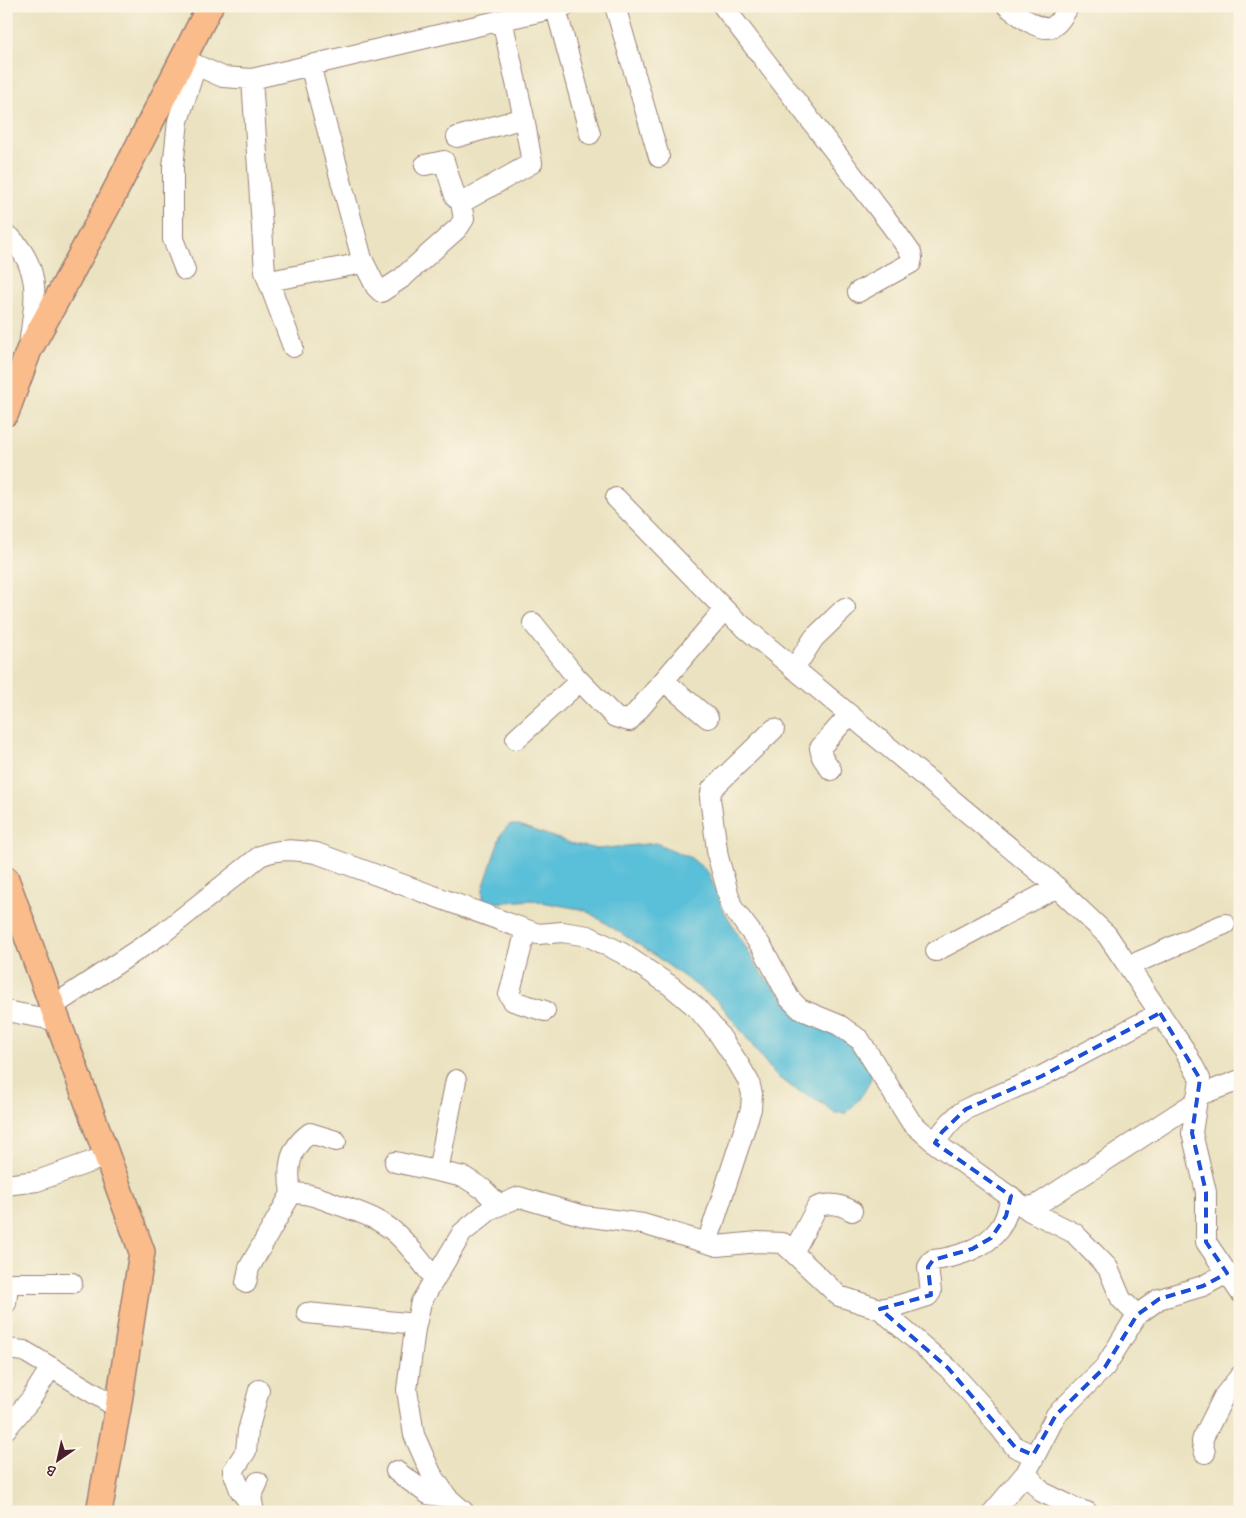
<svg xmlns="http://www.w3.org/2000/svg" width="1246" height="1518" font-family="Mynerve,sans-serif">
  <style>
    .water { fill: #5abfd8; stroke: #526f82 }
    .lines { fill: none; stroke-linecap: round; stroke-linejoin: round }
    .minor-casing { stroke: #9a8076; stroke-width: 22 }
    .major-casing { stroke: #9a8076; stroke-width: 28 }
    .minor { stroke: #fff; stroke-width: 20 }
    .major { stroke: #fabc8b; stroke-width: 25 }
    .marked { fill: none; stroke: #1d4ed8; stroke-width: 4; stroke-dasharray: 10 6; stroke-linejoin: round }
  </style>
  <rect width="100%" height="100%" fill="#fcf5e5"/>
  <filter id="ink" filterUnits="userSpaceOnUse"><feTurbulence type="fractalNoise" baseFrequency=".02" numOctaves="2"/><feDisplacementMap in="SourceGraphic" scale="10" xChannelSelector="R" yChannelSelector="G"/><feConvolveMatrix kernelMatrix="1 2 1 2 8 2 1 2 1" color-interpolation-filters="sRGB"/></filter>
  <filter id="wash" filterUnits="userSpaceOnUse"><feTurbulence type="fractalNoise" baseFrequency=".0096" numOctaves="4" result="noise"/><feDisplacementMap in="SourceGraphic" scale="20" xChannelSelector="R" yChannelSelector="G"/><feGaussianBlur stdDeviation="1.12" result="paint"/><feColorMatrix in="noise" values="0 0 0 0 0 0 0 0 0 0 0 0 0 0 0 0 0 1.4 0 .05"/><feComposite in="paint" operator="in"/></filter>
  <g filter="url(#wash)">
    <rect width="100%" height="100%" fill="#eae2c0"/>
    <!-- water -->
    <path class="water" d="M509,825h10l54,19 25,5 58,-6 35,15 17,14 15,37 36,61 35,40 51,23 27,42c-5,15 -14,27 -26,38h-12l-9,-8 -30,-16 -19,-13 -58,-75 -71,-51 -62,-40 -54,-10 -48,4v-15l18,-55z"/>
  </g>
  <g filter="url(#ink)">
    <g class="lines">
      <!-- minor casing -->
      <g class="minor-casing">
        <path id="minor" d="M615,6l44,151
          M723,6l168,219 20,28 1,5 -1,5 -53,29
          M1007,6c11,8 36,30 48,19 6,-4 10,-13 14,-19
          M556,9l34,125
          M184,57l12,8 27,12 29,2 250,-59 63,-14
          M310,65l52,194 14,28 5,5 21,-14 56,-50 6,-9 -3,-16
          M252,79l13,193 28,75
          M457,137l67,-19 -22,-98
          M425,165l19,-4 11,35 6,7 71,-40 -8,-45
          M6,237l5,1c33,34 23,65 18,108
          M185,270l-12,-31v-72l5,-46 18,-56
          M269,281l84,-16 9,-6
          M616,498l116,119 318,264 57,54 77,114 16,30 -8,54 14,59v50l34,50
          M533,623l43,54 39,40 14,4 95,-111
          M794,669l20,-31 31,-30
          M664,681l44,37
          M774,729l-62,60 -2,9 8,59 14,50 30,40 27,51 11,11 39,16 21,15 51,82 24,21 95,68 44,22 34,35 13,31 16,16
          M516,739l64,-58
          M831,770l-9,-13 -2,-9 29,-33
          M526,930l-17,65 4,6 32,10
          M936,951l121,-64
          M1128,966c33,-13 64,-29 97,-42
          M53,1006l110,-73 97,-77c19,-8 36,-6 56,-3l222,81 24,-2 26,4 34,17 49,33 26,22 21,25 20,30 11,19 3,12 -1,15 -44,134
          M6,1011l53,10
          M1197,1096l43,-16
          M935,1143c8,-13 17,-25 31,-34l76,-33 118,-63
          M395,1162l69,15 19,12 16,16
          M438,1171l18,-91
          M6,1185l31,-4 70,-25
          M291,1194c-4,-25 -3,-45 19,-61l26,8
          M1026,1207l11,-2 160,-104
          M794,1251l23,-44c12,-5 25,-2 35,4
          M246,1283l3,-15 42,-74c11,-3 26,3 37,7 18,7 38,12 54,22 22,13 37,37 53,56
          M6,1303l2,-17 3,-3h61
          M880,1309l20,-4 28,-9 3,-4 -3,-25 5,-7c22,-2 53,-12 66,-31 7,-9 10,-22 12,-33
          M307,1313l109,11
          M6,1349l18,2 94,57
          M6,1429l25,-30 20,-32
          M1205,1453l-3,-11 1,-4 21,-42 16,-20
          M396,1471l32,23 19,3
          M1026,1473l16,19 35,17 10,3
          M253,1508l-13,-18 -7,-19 13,-20 2,-20 11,-41
          M254,1512l-3,-15 7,-15
          M464,1512l-17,-15 -16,-24 -17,-38 -7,-45 8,-61 6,-27 41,-69 29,-24 28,-12 65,19 59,8 74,22 41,-4 25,1 56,53 41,13 68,59 37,41 30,38 18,8
          M993,1512l33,-39 30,-58 49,-48 32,-52 22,-16 44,-13 24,-13"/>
      </g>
      <!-- major casing -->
      <g class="major-casing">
        <path id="major" d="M6,413l23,-63 79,-145 102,-199
          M6,879l136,373 -24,156 -19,104"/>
      </g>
      <!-- minor -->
      <use href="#minor" class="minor"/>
      <!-- major -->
      <use href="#major" class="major"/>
    </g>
  </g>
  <!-- marked area -->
  <path class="marked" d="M1160,1013l40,66 -8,54 14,59v50l21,31 -24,13 -44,13 -22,16 -32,52 -49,48 -23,40 -18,-8 -67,-79 -68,-59 51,-14 -3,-28 5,-7 39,-11 19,-11 15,-22 5,-20 -76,-53 7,-11 24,-23 76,-33z"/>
  <!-- margin -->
  <rect width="1246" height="1518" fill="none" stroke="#fcf5e5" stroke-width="25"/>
  <!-- north arrow -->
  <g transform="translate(58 1460) rotate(214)" stroke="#fcf5e5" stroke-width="4" paint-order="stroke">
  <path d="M0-4L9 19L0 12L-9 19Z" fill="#4a1f2b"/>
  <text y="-8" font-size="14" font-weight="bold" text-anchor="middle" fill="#4a1f2b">B</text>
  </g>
</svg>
